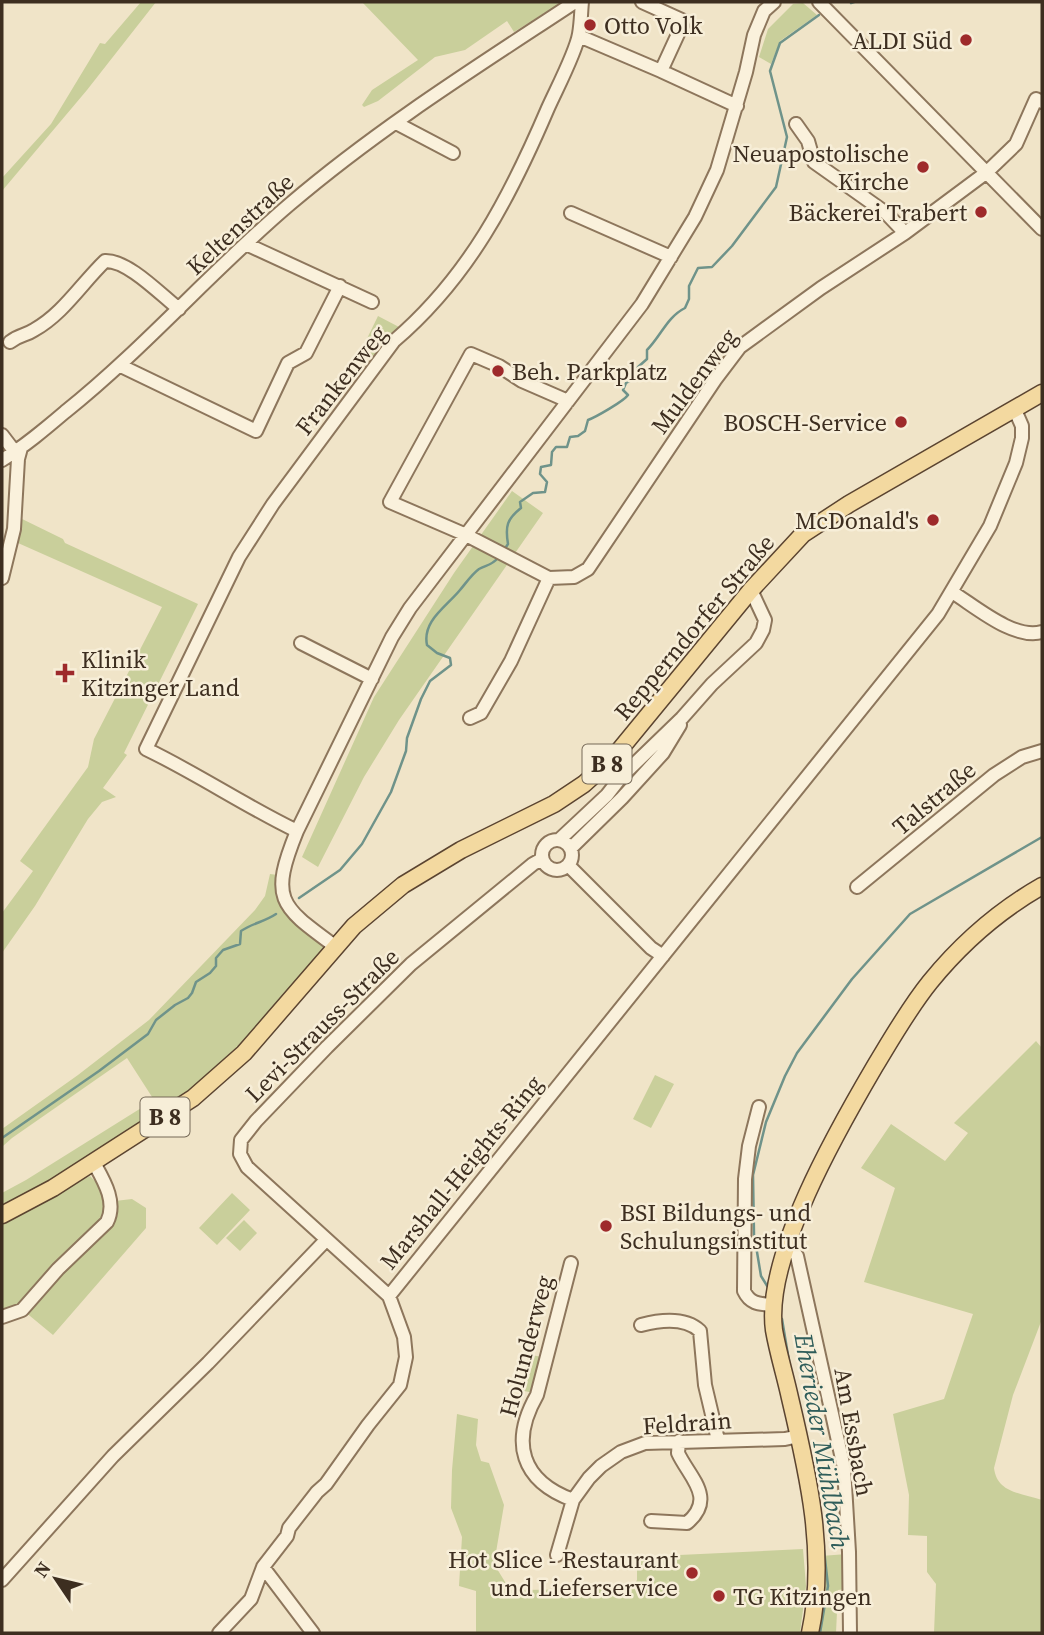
<svg xmlns="http://www.w3.org/2000/svg" width="1044" height="1635" font-family="'Source Serif 4',serif">
  <style>
    .green { fill: #c9cf9b }
    .lines { fill: none; stroke-linecap: round; stroke-linejoin: round }
    .stream { stroke: #6f938a; stroke-width: 2.5 }
    .minor-casing { stroke: #8d765c; stroke-width: 16 }
    .major-casing { stroke: #5b4430; stroke-width: 19 }
    .minor { stroke: #faf1dc; stroke-width: 12 }
    .major { stroke: #f3d9a0; stroke-width: 16 }
    .poi-dot { fill: #9e2a2b; stroke: #f7eed8; stroke-width: 2.5 }
    .labels { text-anchor: middle; dominant-baseline: central; stroke-width: 5; stroke-linejoin: round; paint-order: stroke }
    .shield { fill: #f7eed8; stroke: #756857; stroke-width: 2 }
    .shield-label { font-size: 23px; font-weight: bold; fill: #3d2e20 }
    .poi-label { font-size: 24px; fill: #3d2e20; stroke: #f7eed8; text-anchor: end }
    .street-label { font-size: 24px; fill: #3d2e20; stroke: #f7eed8 }
    .water-label { font-size: 26px; font-style: italic; fill: #2f5d5a; stroke: #f7eed8 }
  </style>
  <rect width="100%" height="100%" fill="#f0e4c8"/>
  <!-- green -->
  <path class="green" d="M141,2h15l-69,88 -85,101v-13l49,-54 49,-81 5,1z
    M362,2h200l-48,30 -7,-11 -42,29 -30,7 -57,44 -14,6 -2,-2 10,-15 46,-30z
    M803,3l14,12 -37,26 -9,23 -12,-7 9,-28 25,-25z
    M378,316l21,11 -29,32 -10,-6z
    M512,491l31,22 -144,207 -35,57 -46,90 -16,-10 72,-160 80,-124z
    M18,517l45,22 2,4 133,61 -74,149 3,2 -24,33 13,9 -14,5 -14,17 -53,87 -33,47v-40l31,-42 -13,-10 68,-94 6,-28 68,-132 -144,-64 -5,3z
    M270,874l8,1v10l47,57 2,8 -80,91 -59,55 -95,63 -91,49v-15l24,-13 128,-80 -27,-42 -115,80 -9,8 -1,7v-24l76,-54 71,-55 106,-110 10,-14z
    M1036,1041l6,7v271l-29,76 -19,73c3,25 27,25 48,32v133h-108l2,-49 -9,-12v-36l-19,-1 1,-40 -16,-81 51,-15 29,-85 -109,-32 31,-94 -34,-20 30,-44 54,37 23,-28 -14,-10z
    M655,1075l19,9 -23,44 -18,-9z
    M90,1176l14,14 4,25 -84,87 -22,11v-94z
    M232,1193l18,17 -33,35 -18,-17z
    M132,1199l14,9v20l-93,107 -29,-24 78,-78 13,-32z
    M244,1220l13,13 -17,18 -14,-13z
    M526,1354l16,3 -8,36 -10,-2 6,-21 -5,-3z
    M457,1414l21,5 -2,26 5,16 8,2 15,42 -10,59 16,26 122,-1 5,-9v-23l166,-8 3,37 -6,47h-324v-42l-17,-5 3,-49 -11,-29 1,-38z
    M847,1554v35l-9,1 -2,43h-23l8,-77z"/>
  <g class="lines">
    <!-- stream -->
    <path class="stream" d="M851,3l3,-1
      M504,550l4,-6c-3,-18 -1,-25 13,-36l-1,-6 13,-9 12,-1 2,-10 -7,-8 1,-7 10,-2 1,-13 4,-5h11l3,-10 8,-1 7,-5 3,-11c8,-3 36,-19 40,-25l-5,-5 3,-7 8,-4 4,-12 9,-8v-9c14,-14 20,-33 38,-42l4,-9v-13l9,-18 14,-1 20,-21 44,-59 11,-50 -17,-66 10,-28 39,-28
      M299,898l41,-28 22,-26 29,-52 15,-41 1,-13 14,-39 9,-18 21,-16 -1,-7 -13,-5 -10,-8c-5,-24 19,-38 33,-55 6,-7 12,-16 19,-21 8,-4 13,-4 19,-11
      M2,1138l97,-67 49,-37 8,-14 19,-15 13,-7 4,-5 4,-11 14,-9 6,-7v-8l7,-8 17,-6 1,-13c12,-8 23,-9 35,-17
      M769,1289l-8,-13 -7,-42 -1,-59 13,-53 19,-46 12,-23 55,-74 58,-65 132,-77
      M782,1319l7,42
      M820,1633l8,-47 -4,-36"/>
    <!-- minor casing -->
    <g class="minor-casing">
      <path id="minor" d="M642,2l42,19 -23,50 76,35
        M819,2l223,227
        M579,36l82,35
        M396,123l57,30
        M796,124l12,17 6,21 72,51 19,20
        M571,213l100,44
        M246,244l126,58
        M10,342c10,-8 15,-6 24,-12 29,-16 48,-47 71,-69 23,-1 56,34 74,48
        M121,366l135,65 32,-68 18,-10 34,-67
        M2,435l13,17
        M2,460c23,-14 43,-31 63,-48 80,-64 147,-142 225,-208 89,-76 188,-138 285,-202
        M2,578l12,-49 4,-70 3,-11
        M549,578l-85,-44 -74,-32 81,-148 28,12 23,15 46,20
        M952,592c24,15 62,48 90,40
        M301,643l71,36
        M470,718l11,-5 30,-52 38,-83 25,-1 14,-8 127,-189 25,-33 81,-59 84,-55 82,-61 29,-28 20,-45 6,3
        M297,831c-52,-25 -99,-57 -151,-82l93,-192 34,-53 121,-163c75,-64 116,-144 154,-233 9,-20 28,-56 31,-74 2,-11 2,-22 3,-32
        M542 855a15 15 0 1 1 30 0a15 15 0 1 1-30 0Z
        M559,840l48,-45 14,-18 61,-59 30,-34 44,-41 7,-13 2,-10 -14,-30
        M571,848l51,-50 41,-45 17,-28
        M568,865l83,83 12,8
        M857,887l137,-112 28,-18 20,-6
        M336,947c-56,-41 -67,-47 -39,-116l95,-194 18,-29 232,-304 53,-87 22,-47 29,-98 8,-37 10,-24 10,-9
        M759,1107l-10,39 -4,33 -1,112c6,13 15,13 29,14
        M788,1244l9,12 47,212 5,84 1,81
        M571,1263l-34,132c-27,47 -16,86 36,105
        M389,1296l549,-682 52,-88 26,-63 6,-25v-12l-7,-16
        M2,1317l20,-7 36,-41 49,-47c10,-20 -3,-41 -13,-59
        M641,1325c19,-5 44,-8 59,6l5,54 13,55
        M651,1521l36,2c30,-25 2,-46 -9,-70l1,-12
        M557,1555l16,-55 16,-22 12,-12 20,-14 24,-9 140,-4 14,-3
        M263,1567l50,66
        M2,1580l111,-124 95,-93 118,-123
        M219,1633l32,-34 12,-32 24,-31 2,-8 28,-36 9,-8 42,-59 32,-40 6,-28 -2,-20 -15,-41 -142,-129 -7,-13 1,-14 15,-19 71,-74 84,-83 122,-100 9,-5"/>
    </g>
    <!-- major casing -->
    <g class="major-casing">
      <path id="major" d="M2,1215l51,-27 140,-90 51,-45 110,-127 49,-41 58,-35 93,-46 30,-20 29,-26 138,-168 52,-56 46,-30 193,-111
        M810,1633c17,-78 -2,-159 -20,-235 -5,-23 -12,-45 -16,-68 -10,-73 64,-201 101,-264 17,-28 34,-58 55,-84 31,-38 70,-72 112,-96"/>
    </g>
    <!-- minor -->
    <use href="#minor" class="minor"/>
    <!-- major -->
    <use href="#major" class="major"/>
  </g>
  <!-- markers -->
  <g class="poi-dot">
    <circle cx="590" cy="25" r="7"/>
    <circle cx="966" cy="40" r="7"/>
    <circle cx="923" cy="167" r="7"/>
    <circle cx="981" cy="212" r="7"/>
    <circle cx="498" cy="371" r="7"/>
    <circle cx="901" cy="422" r="7"/>
    <circle cx="933" cy="520" r="7"/>
    <path d="M61.5 662.5h7v7h7v7h-7v7h-7v-7h-7v-7h7z"/>
    <circle cx="606" cy="1226" r="7"/>
    <circle cx="692" cy="1573" r="7"/>
    <circle cx="719" cy="1596" r="7"/>
  </g>
  <g class="labels">
    <!-- shield labels -->
    <g class="shield">
      <rect x="582.5" y="744.5" width="49" height="39" rx="5"/>
      <rect x="140.5" y="1097.5" width="49" height="39" rx="5"/>
    </g>
    <g class="shield-label">
      <text x="607" y="764">B 8</text>
      <text x="165" y="1117">B 8</text>
    </g>
    <!-- poi labels -->
    <g class="poi-label">
      <text x="604" y="25" text-anchor="start">Otto Volk</text>
      <text x="952" y="40">ALDI Süd</text>
      <text x="909" y="153">Neuapostolische<tspan x="909" dy="28">Kirche</tspan></text>
      <text x="967" y="212">Bäckerei Trabert</text>
      <text x="512" y="371" text-anchor="start">Beh. Parkplatz</text>
      <text x="887" y="422">BOSCH-Service</text>
      <text x="919" y="520">McDonald's</text>
      <text x="81" y="659" text-anchor="start">Klinik<tspan x="81" dy="28">Kitzinger Land</tspan></text>
      <text x="620" y="1212" text-anchor="start">BSI Bildungs- und<tspan x="620" dy="28">Schulungsinstitut</tspan></text>
      <text x="678" y="1559">Hot Slice - Restaurant<tspan x="678" dy="28">und Lieferservice</tspan></text>
      <text x="733" y="1596" text-anchor="start">TG Kitzingen</text>
    </g>
    <!-- street labels -->
    <g class="street-label">
      <text transform="translate(240 224) rotate(-43)">Keltenstraße</text>
      <text transform="translate(341 380) rotate(-52)">Frankenweg</text>
      <text transform="translate(694 381) rotate(-53)">Muldenweg</text>
      <text transform="translate(694 627) rotate(-50)">Repperndorfer Straße</text>
      <text transform="translate(934 798) rotate(-40)">Talstraße</text>
      <text transform="translate(322 1025) rotate(-45)">Levi-Strauss-Straße</text>
      <text transform="translate(461 1172) rotate(-51)">Marshall-Heights-Ring</text>
      <text transform="translate(526 1346) rotate(-75)">Holunderweg</text>
      <text transform="translate(687 1423) rotate(-4)">Feldrain</text>
      <text transform="translate(854 1432) rotate(80)">Am Essbach</text>
    </g>
    <!-- water labels -->
    <g class="water-label">
      <text transform="translate(822 1441) rotate(80)">Eherieder Mühlbach</text>
    </g>
  </g>
  <!-- border -->
  <rect width="1044" height="1635" fill="none" stroke="#3d2e20" stroke-width="7"/>
  <!-- north arrow -->
  <g transform="translate(56 1579) rotate(305)" stroke="#f7eed8" stroke-width="5" paint-order="stroke">
  <path d="M0-5L12 26L0 18L-12 26Z" fill="#3d2e20"/>
  <text y="-10" font-size="19" font-weight="bold" text-anchor="middle" fill="#3d2e20">N</text>
  </g>
</svg>
